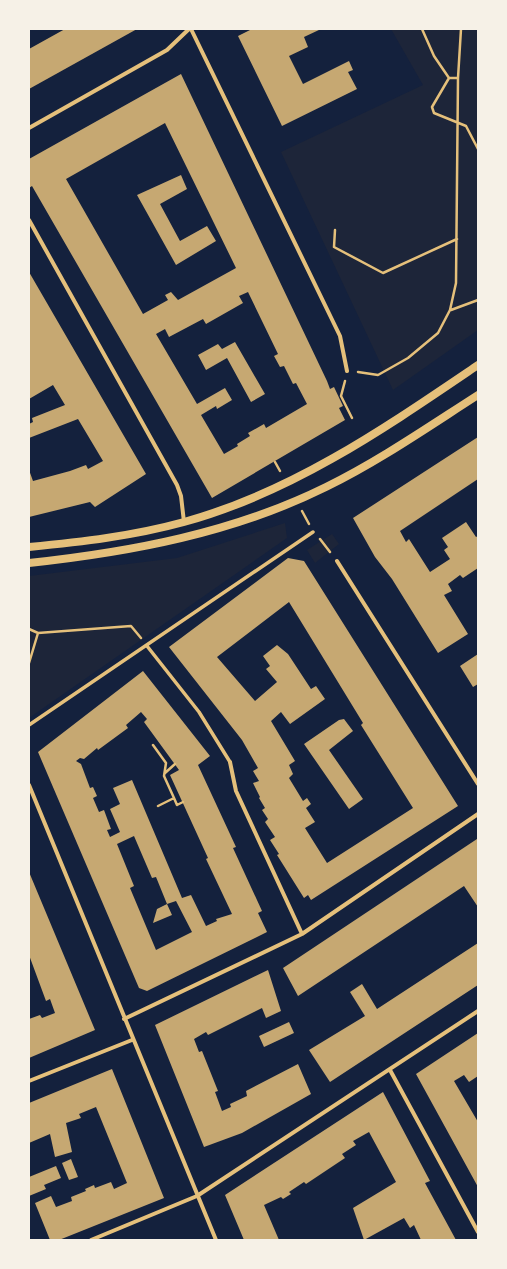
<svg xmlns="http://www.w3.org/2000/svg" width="507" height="1269" font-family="'Nunito Sans',sans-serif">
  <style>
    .green { fill: #1d2539 }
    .building { fill: #c6a872; fill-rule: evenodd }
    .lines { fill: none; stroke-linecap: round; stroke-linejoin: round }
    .path { stroke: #e5c07b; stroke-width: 2.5 }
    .pedestrian { stroke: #e5c07b; stroke-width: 3.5 }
    .minor { stroke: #e5c07b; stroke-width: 4 }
    .secondary { stroke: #e5c07b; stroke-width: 8 }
  </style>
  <rect width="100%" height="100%" fill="#14213d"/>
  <!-- green -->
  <path class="green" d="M391,29h87v301l-85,60 -112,-238 142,-67z
    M285,523l2,15 -258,180v-142l148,-18z
    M332,534l7,10 -24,19 -8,-13z"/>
  <!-- building -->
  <path class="building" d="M65,29h72l-108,60v-40z
    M252,29h69l-17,8 4,10 -19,9 14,28 46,-23 4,9 -5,2 9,17 -75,37 -44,-90z
    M181,74l146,307 3,8 4,-2 9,19 -4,2 6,12 -133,78 -180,-312 -3,2v-29zM165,123l71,145 -58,32 -7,-8 -6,3 3,5 -25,14 -77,-135zM248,292l30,62 -4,2 6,11 4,-1 9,18 3,-1 11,21 -41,24 -2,-4 -16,9 2,3 -13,8 1,2 -14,8 -23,-39 15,-9 1,3 15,-9 -7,-12 -28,16 -41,-70 9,-5 4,8 34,-18 3,5 37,-21 -4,-7z
    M181,175l6,14 -27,15 20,37 27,-15 9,15 -40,24 -39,-70z
    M29,272l117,202 -51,33 -5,-5 -61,15v-47l4,11 37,-10 16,-6 2,4 15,-8 -25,-42 -49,19v-14l4,-2 -1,-4 33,-13 -12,-20 -24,14z
    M235,342l30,52 -14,8 -24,-44 -21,12 -8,-15 20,-11 4,5z
    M478,437v42l-78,52 6,11 3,-3 21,33 20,-13 -6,-9 4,-3 -6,-9 24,-16 10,15 2,-1v32l-15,10 -3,-3 -12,9 4,7 -8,4 24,39 -30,19 -46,-74 -17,-22 -22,-39z
    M288,558l16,3 154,245 -147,94 -3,-5 -4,3 -27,-43 2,-1 -9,-14 5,-3 -10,-15 3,-3 -6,-9 3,-2 -6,-10 1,-1 -7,-14 6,-2 -6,-10 5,-3 -16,-28 -73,-93zM289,602l74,121 -2,2 52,83 -86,55 -22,-35 10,-6 -9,-14 5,-4 -4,-6 -4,3 -14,-23 4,-4 -4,-9 6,-4 -24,-40 10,-9 9,12 35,-25 -9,-13 -5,3 -23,-35 -11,-9 -14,11 7,10 -4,3 11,13 -22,19 -38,-44z
    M478,654v30l-5,3 -13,-21z
    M143,671l67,85 -12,9 38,82 -3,1 29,63 -4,2 9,19 -120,59 -8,-3 -101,-236zM141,712l6,7 -3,3 35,48 -9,5 38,83 -2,1 26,55 -16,5 1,2 -11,5 -15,-31 -9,3 -50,-118 -19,8 7,16 -10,5 10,23 -10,5 -3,-7 4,-1 -7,-19 -5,2 -6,-14 4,-2 -4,-9 -3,1 -9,-24 -5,-3 4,-3 4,1 13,-11 1,2 30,-22 -2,-3zM134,836l18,42 4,-1 11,27 9,-3 16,31 -36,18 -26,-62 4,-2 -17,-42z
    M344,719l9,12 -24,19 34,49 -14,10 -45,-65 35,-24z
    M477,839l1,68 -14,-21 -166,110 -15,-28z
    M29,872l66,158 -66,28v-39l11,-4 2,3 13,-5 -5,-14 -4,2 -17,-46z
    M167,904l5,11 -19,8 4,-14z
    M478,943v42l-148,97 -21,-32 56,-34 -15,-24 12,-8 15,25z
    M268,970l13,41 -15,7 -4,-10 -54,27 -2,-3 -12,7 5,13 3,-1 16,40 -3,1 7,19 9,-4 -1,-3 17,-8 -1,-5 52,-27 13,30 -69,39 -38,14 -49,-122z
    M289,1022l5,11 -30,14 -5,-11z
    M478,1033v43l-9,6 -5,-7 -10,6 24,41v65l-62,-113z
    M112,1069l52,129 -105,42h-9l-15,-37 16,-7 5,11 16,-6 -1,-4 15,-6 -1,-2 9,-4 1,3 16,-6 3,7 13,-6 -31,-76 -17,7 2,4 -15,5 6,29 -17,5 -5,-23 -21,9v-40z
    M383,1092l47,89 -5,2 31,57h-35l-7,-15 -4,3 -6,-10 -40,22 -11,-32 43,-26 -27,-50 -16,9 3,4 -14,9 3,4 -39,26 -2,-2 -15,10 2,2 -8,5 -2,-2 -17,8 15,35h-35l-19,-45z
    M71,1159l7,18 -9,3 -7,-17z
    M56,1166l5,12 -17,7 2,4 -17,7v-19z"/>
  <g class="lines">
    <!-- path -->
    <path class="path" d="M449,78l-17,29 2,6 32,13 12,23
      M458,78l3,-49
      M335,230l-1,17 49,26 74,-34
      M451,310l27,-10
      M358,372l20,3 30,-17 30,-25 12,-23 6,-27 2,-205h-9l-15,-22 -12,-27
      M345,381l-4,15 11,22
      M275,462l5,9
      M302,511l7,13
      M320,539l10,13
      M29,629l9,4
      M29,663l9,-30 93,-7 10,12
      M153,745l13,18 -2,13 10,22 -16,8
      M165,773l10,-9
      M174,798l3,7 6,-3"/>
    <!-- pedestrian -->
    <path class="pedestrian" d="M147,646l52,66 31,50
      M29,725l284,-193"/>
    <!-- minor -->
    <path class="minor" d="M191,29l149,307 7,35
      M29,128l138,-78 22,-21
      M29,220l148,265 4,11 3,26
      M337,561l141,223
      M230,762l6,29 66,143
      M29,785l187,455
      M124,1019l178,-85 176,-120
      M390,1070l88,162
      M29,1081l103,-41
      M91,1240l106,-44 281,-185"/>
    <!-- secondary -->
    <path class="secondary" d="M29,547c52,-5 104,-11 155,-25 109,-30 201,-94 294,-157
      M29,563c102,-11 204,-30 297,-76 53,-26 102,-60 152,-92"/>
  </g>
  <!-- border -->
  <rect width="507" height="1269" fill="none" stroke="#f6f1e7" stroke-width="60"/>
</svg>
